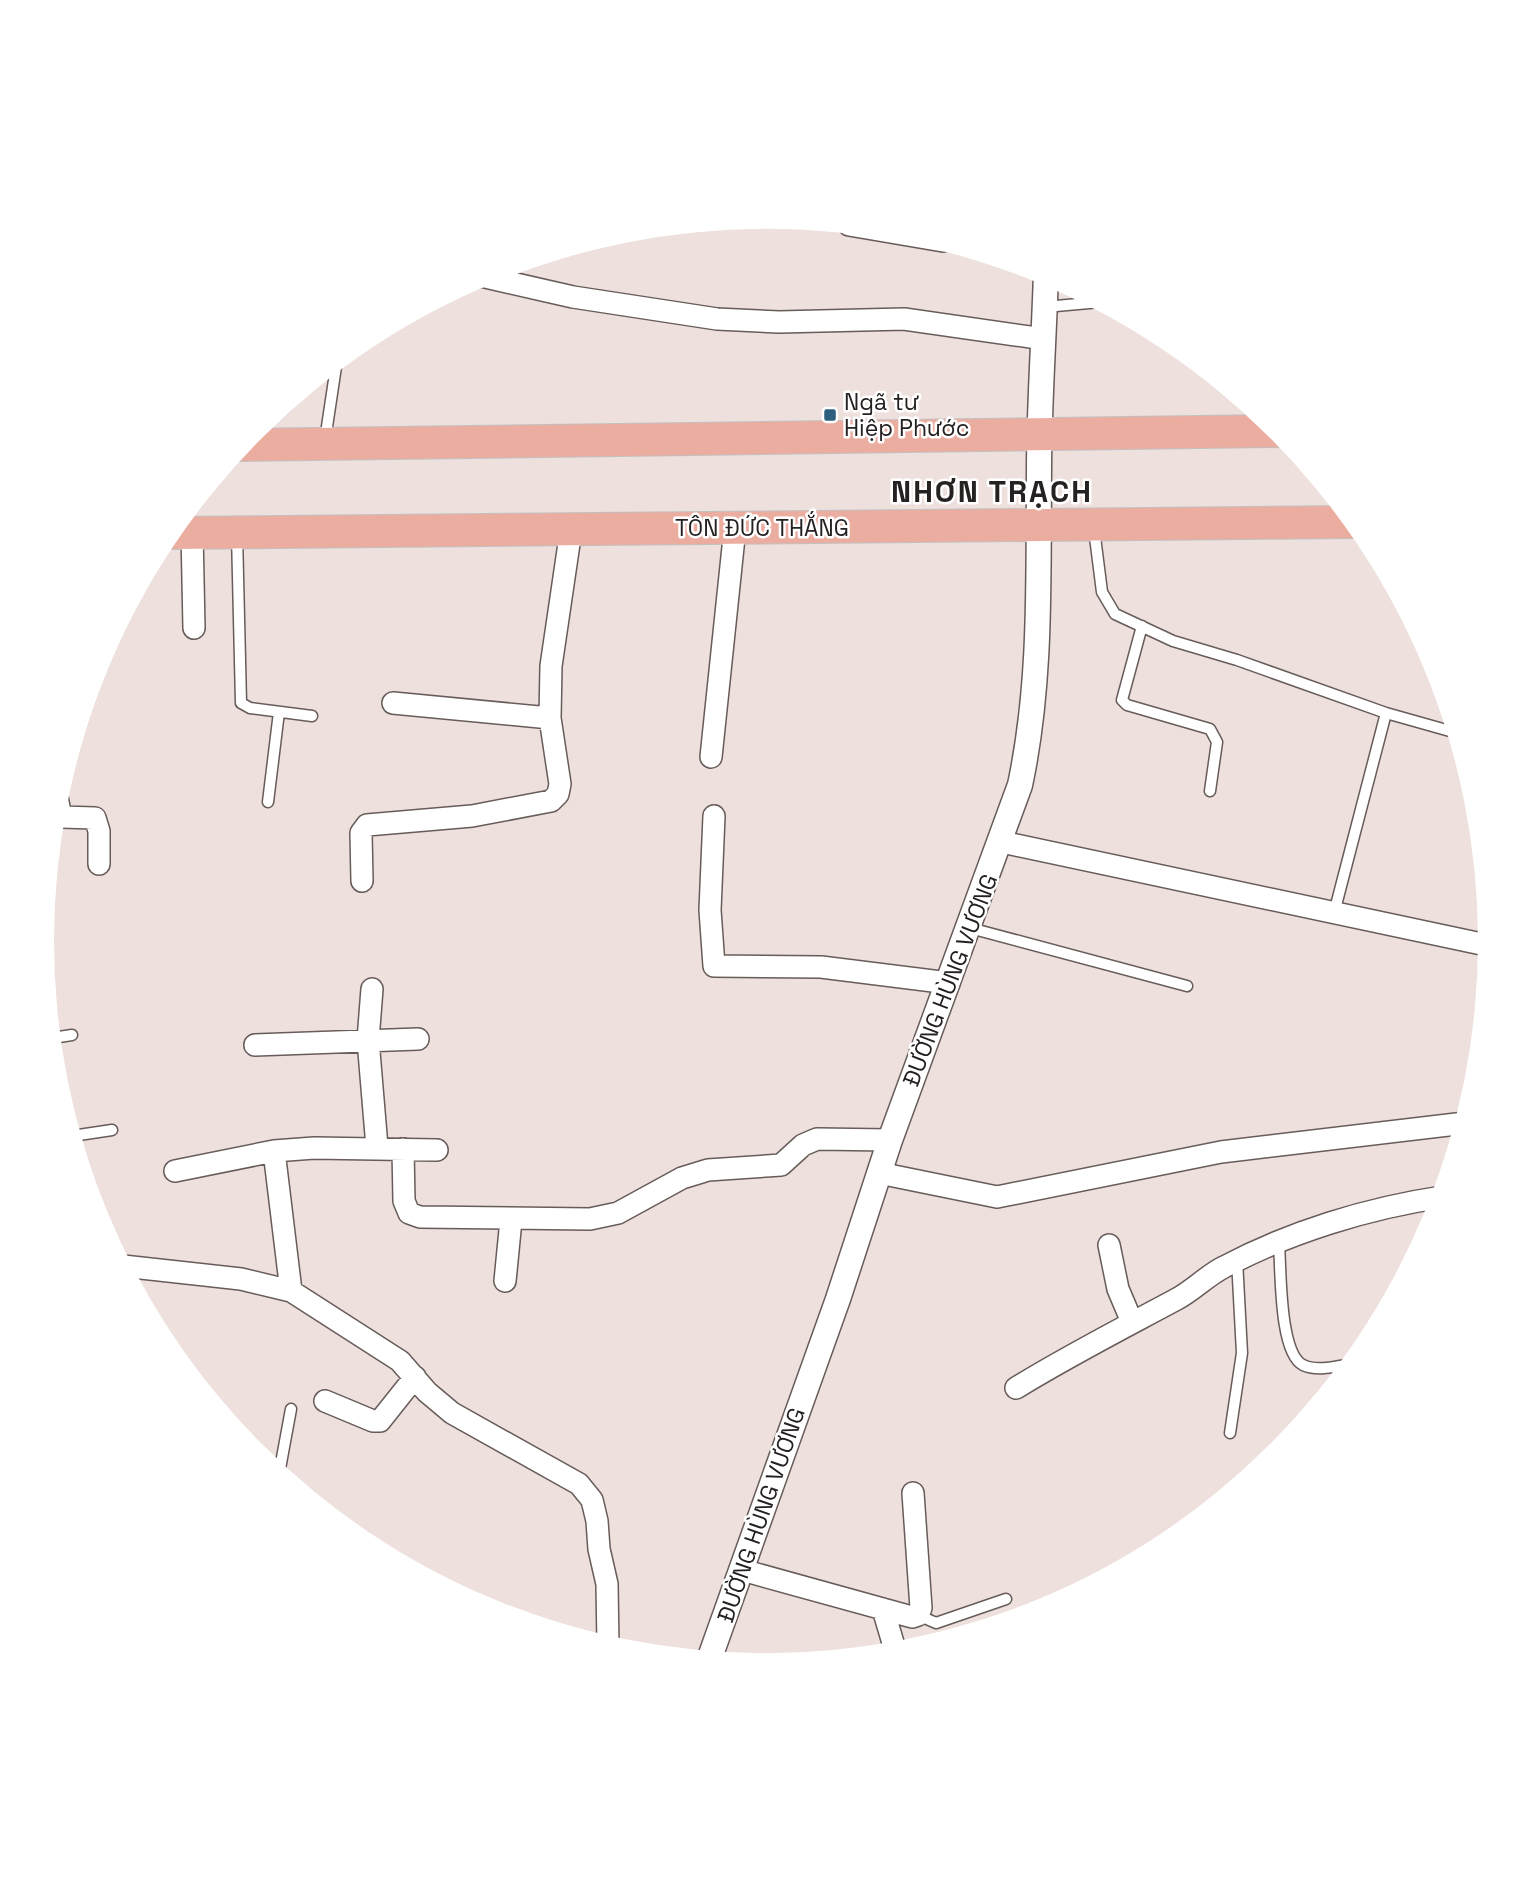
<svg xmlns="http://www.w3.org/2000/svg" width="1533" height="1882" font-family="'Space Grotesk',sans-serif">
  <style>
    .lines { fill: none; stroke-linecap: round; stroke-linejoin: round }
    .service-casing { stroke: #675c59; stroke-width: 13 }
    .minor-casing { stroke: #675c59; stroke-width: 24 }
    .tertiary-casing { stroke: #675c59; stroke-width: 27 }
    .primary-casing { stroke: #c2c1c1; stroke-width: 34 }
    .service { stroke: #fff; stroke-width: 10 }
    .minor { stroke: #fff; stroke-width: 21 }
    .tertiary { stroke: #fff; stroke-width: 24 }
    .primary { stroke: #ecada1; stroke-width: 32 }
    .poi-dot { fill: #2e5e7d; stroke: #fff; stroke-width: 2.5 }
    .labels { text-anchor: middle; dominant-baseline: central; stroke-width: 5; stroke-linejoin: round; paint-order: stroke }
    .poi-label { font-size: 23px; fill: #252120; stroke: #fff; text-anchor: start }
    .street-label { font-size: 23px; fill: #252120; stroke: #fff }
    .district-label { font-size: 30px; font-weight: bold; letter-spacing: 2px; fill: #252120; stroke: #fff }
  </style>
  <rect width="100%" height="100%" fill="#ede0dd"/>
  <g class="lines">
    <!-- service casing -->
    <g class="service-casing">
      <path id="service" d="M1045,307l55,-5
        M325,440l12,-80
        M1094,529l8,63 13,22 58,27 64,19 149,53 71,20
        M237,534l4,169 9,5 62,8
        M1142,626l-20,74 5,5 83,24 7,13 -7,49
        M268,802l11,-90
        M1334,913l52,-200
        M970,928l217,58
        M52,1038l20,-3
        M72,1136l40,-6
        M1279,1244c2,25 0,109 24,121 14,7 35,1 49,-1
        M1230,1433l12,-80 -5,-93
        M279,1474l12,-65
        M918,1615l18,8 70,-24"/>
    </g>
    <!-- minor casing -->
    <g class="minor-casing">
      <path id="minor" d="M849,225l94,16
        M481,276l92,21 144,22 62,3 125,-3 140,20
        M192,532l2,96
        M393,703l157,15
        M711,757l24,-229
        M57,797l4,20 34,1 4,13v33
        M714,816l-4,94 4,56 107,1 128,16
        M1002,842l489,104
        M362,881l-1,-48 6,-8 105,-9 79,-15 7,-7 2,-10 -10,-66 1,-52 20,-136
        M372,989l-4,51 9,107
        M255,1045l163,-6
        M403,1149l1,52 5,12 11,4 170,2 28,-6 64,-35 26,-8 73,-5 22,-20 14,-6 73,1
        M274,1151l17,140
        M175,1171l99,-20 40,-3 123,2
        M879,1173l118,24 224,-45 244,-29
        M1109,1245l9,44 14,33
        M123,1266l118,13 50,12 109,70 27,31 25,21 127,71 13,16 5,21 2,28 8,35 1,62
        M505,1281l6,-61
        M1016,1388c52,-32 105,-59 159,-88 18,-9 31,-24 49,-33 66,-35 144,-59 218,-70
        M325,1401l48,20h7l35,-44
        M742,1570l170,47 6,-2 3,-7 -8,-115
        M883,1609l13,44"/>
    </g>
    <!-- tertiary casing -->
    <g class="tertiary-casing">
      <path id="tertiary" d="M709,1660l129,-361 52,-159 130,-355c22,-103 18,-209 19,-314 0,-66 5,-132 7,-198"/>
    </g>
    <!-- primary casing -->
    <g class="primary-casing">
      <path id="primary" d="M241,445l1040,-14
        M168,533l1187,-11"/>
    </g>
    <!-- service -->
    <use href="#service" class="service"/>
    <!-- minor -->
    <use href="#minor" class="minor"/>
    <!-- tertiary -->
    <use href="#tertiary" class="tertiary"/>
    <!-- primary -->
    <use href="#primary" class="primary"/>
  </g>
  <!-- markers -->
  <rect class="poi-dot" x="823" y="408" width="14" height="14" rx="3.5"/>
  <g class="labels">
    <!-- poi labels -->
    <g class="poi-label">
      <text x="844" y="402">Ngã tư<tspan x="844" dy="26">Hiệp Phước</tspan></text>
    </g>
    <!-- street labels -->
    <g class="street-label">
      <text x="762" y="528">TÔN ĐỨC THẮNG</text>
      <text transform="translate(950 980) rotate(-69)">ĐƯỜNG HÙNG VƯƠNG</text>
      <text transform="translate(761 1515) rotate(-71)">ĐƯỜNG HÙNG VƯƠNG</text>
    </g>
    <!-- district labels -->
    <g class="district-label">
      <text x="992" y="491">NHƠN TRẠCH</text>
    </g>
  </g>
  <!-- crop -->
  <path d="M0 0H1533V1882H0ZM54 941a712 712 0 1 1 1424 0a712 712 0 1 1-1424 0Z" fill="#fff" fill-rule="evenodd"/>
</svg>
